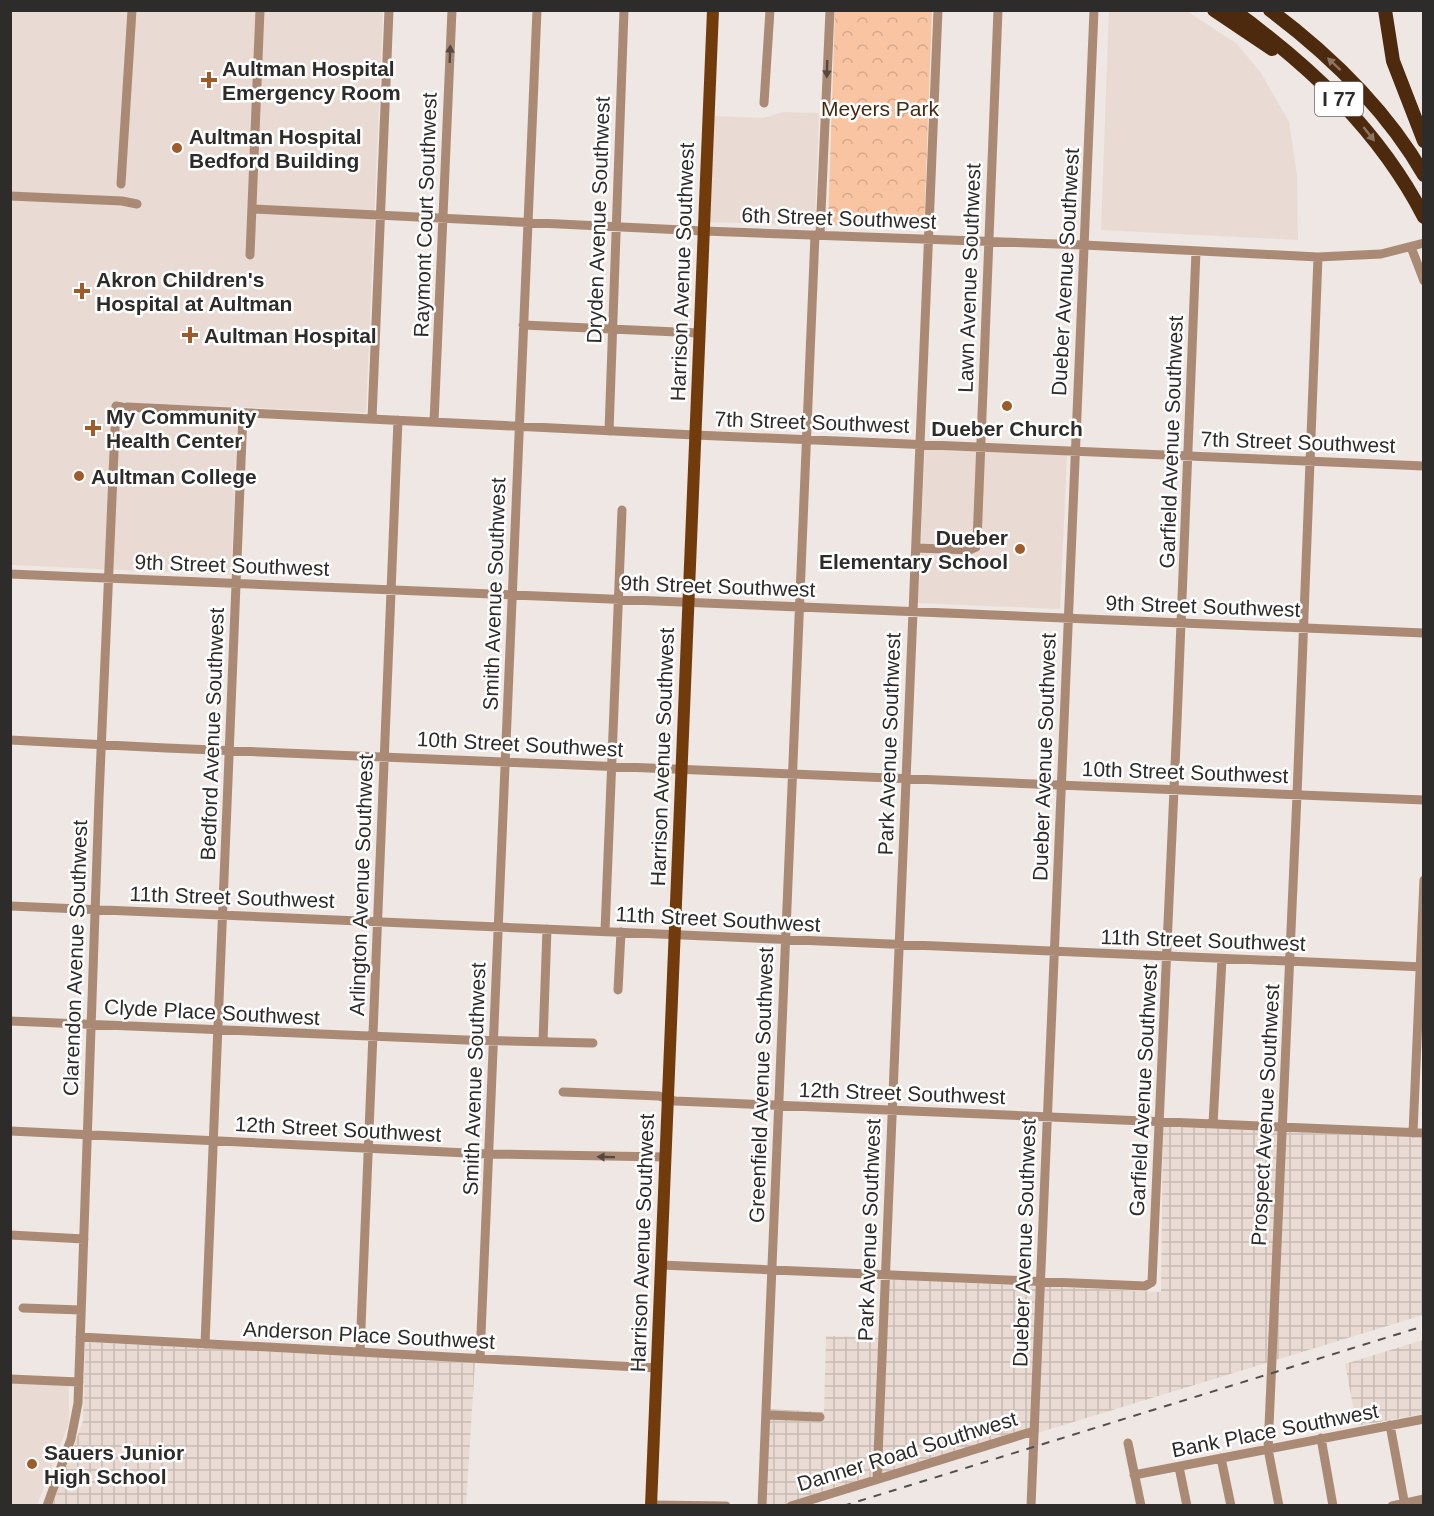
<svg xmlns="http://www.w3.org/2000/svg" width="1434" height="1516" font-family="Arial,sans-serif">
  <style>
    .built { fill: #e9dbd3 }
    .industrial { fill: url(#industrial-grid) }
    .forest { fill: url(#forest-crowns) }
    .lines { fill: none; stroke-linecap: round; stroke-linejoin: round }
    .minor { stroke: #ab8a75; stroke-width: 9 }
    .major { stroke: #723b0c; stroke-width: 12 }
    .highway { stroke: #4d290d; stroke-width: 14 }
    .rail { stroke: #52504d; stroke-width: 2; stroke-dasharray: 8 8; stroke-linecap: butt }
    .oneway { fill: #544840 }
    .oneway2 { fill: #8b7462 }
    .poi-dot { fill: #9e5c2a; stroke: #fff; stroke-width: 2 }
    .labels { text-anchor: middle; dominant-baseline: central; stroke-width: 5; stroke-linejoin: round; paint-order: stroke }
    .shield { fill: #fff; stroke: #6d6b6a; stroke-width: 1.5 }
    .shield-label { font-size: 20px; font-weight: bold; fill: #2e2c2a }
    .poi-label { font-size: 21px; font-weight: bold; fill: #2e2c2a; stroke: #fff; text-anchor: start }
    .park-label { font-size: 21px; fill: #472912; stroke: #fff }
    .street-label { font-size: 21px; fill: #2e2c2a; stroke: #fff }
  </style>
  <defs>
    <pattern id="industrial-grid" width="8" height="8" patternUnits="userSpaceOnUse" patternTransform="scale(1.5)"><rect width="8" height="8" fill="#e9dbd3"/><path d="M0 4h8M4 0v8" fill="none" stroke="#c8bcb5"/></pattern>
    <pattern id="forest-crowns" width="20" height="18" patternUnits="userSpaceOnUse" patternTransform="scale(1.5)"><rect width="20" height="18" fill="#f9c4a2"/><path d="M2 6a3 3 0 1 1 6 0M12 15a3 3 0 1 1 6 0" fill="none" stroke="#d6a98c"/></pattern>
  </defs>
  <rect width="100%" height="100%" fill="#eee7e3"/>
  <!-- built -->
  <path class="built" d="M1109,10l78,1 50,33 24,29 28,49 8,53 1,65 -197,-10z
    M11,11h372l-17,402 -128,-6 -7,168 -220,-10z
    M783,112l36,1 -4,113 -105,-4 4,-106 49,2z
    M925,449l142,6 -7,154 -142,-6z
    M11,1380l58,3v40l-32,82 -26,1z"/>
  <!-- industrial -->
  <path class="industrial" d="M1163,1126l260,11v178l-621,190 -36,1 3,-97 55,3 2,-76 61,2 1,-59 273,13z
    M1423,1340v74l-66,12 -12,-62z
    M85,1342l390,20 -9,143 -414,1 31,-85z"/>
  <!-- forest -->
  <path class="forest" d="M835,11h97l-8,218 -96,-4z"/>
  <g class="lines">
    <!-- minor -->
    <path class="minor" d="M764,103l6,-93
      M121,184l11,-174
      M10,196l112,5 15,3
      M252,209l452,22 380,14 234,12 63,-3 43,-11
      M820,235l10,-225
      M1411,247l13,34
      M250,255l10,-245
      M523,325l176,8
      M127,407l568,28 729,31
      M372,419l17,-409
      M434,422l18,-412
      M609,431l15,-421
      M916,548l53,2 7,-3 1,-5 21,-532
      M10,574l1414,59
      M10,740l156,8 1258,52
      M10,906l1414,61
      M605,931l17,-421
      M618,990l3,-58
      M10,1021l456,19 127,3
      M543,1042l4,-113
      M563,1092l96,4 16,5 49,2 700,30
      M1213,1124l9,-165
      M10,1131l478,23 177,3
      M1413,1133l11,-253
      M10,1235l74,4
      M661,1265l484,21 7,-4 25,-560 19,-471
      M23,1308l58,2
      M80,1337l576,31
      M205,1344l38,-931
      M360,1352l38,-932
      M480,1358l57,-1348
      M10,1379l69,3
      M766,1415l54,2
      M1390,1425l15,81
      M1321,1438l12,68
      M1128,1443l13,63
      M1221,1458l10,48
      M1179,1467l8,39
      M1134,1475l290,-56
      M877,1479l61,-1469
      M651,1505l75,1
      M47,1506l24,-67 7,-36 21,-605 17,-392 6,1
      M762,1506l53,-1271
      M791,1506l243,-75
      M1031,1506l63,-1496
      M1279,1506l-11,-57 29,-654 21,-538
      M1392,1506l32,-7"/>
    <!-- major -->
    <path class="major" d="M651,1506l62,-1496"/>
    <!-- highway -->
    <path class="highway" d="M1214,10l58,39
      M1233,10c78,57 146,120 191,207
      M1270,10c60,45 116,99 154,165
      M1385,10l8,51 31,80"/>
    <!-- rail -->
    <path class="rail" d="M843,1506l581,-180"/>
  </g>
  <!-- one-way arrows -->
  <defs><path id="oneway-solid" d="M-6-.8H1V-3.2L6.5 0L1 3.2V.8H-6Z" transform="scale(1.5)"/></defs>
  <g class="oneway">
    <use href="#oneway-solid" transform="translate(450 54) rotate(-88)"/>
    <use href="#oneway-solid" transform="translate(827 69) rotate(92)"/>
    <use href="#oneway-solid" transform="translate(606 1157) rotate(-179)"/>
  </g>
  <g class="oneway2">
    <use href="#oneway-solid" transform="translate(1334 64) rotate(-137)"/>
    <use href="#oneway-solid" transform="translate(1369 134) rotate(52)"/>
  </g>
  <!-- markers -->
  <g class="poi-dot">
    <path d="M206 71h6v6h6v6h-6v6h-6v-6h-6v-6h6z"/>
    <circle cx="177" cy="148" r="6"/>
    <path d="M79 282h6v6h6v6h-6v6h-6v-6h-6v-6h6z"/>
    <path d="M187 326h6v6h6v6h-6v6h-6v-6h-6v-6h6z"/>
    <circle cx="1007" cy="406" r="6"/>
    <path d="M90 419h6v6h6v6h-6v6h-6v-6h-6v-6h6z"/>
    <circle cx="79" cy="476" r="6"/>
    <circle cx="1020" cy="549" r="6"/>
    <circle cx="32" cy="1464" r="6"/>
  </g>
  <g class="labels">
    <!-- shield labels -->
    <rect class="shield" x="1315" y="82" width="48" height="34" rx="4.5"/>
    <g class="shield-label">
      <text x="1339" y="99">I 77</text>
    </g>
    <!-- poi labels -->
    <g class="poi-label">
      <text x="222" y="68">Aultman Hospital<tspan x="222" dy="24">Emergency Room</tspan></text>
      <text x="189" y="136">Aultman Hospital<tspan x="189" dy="24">Bedford Building</tspan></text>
      <text x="96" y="279">Akron Children's<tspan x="96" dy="24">Hospital at Aultman</tspan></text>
      <text x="204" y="335">Aultman Hospital</text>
      <text x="106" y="416">My Community<tspan x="106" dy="24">Health Center</tspan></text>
      <text x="1007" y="428" text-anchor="middle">Dueber Church</text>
      <text x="91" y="476">Aultman College</text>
      <text x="1008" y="537" text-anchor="end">Dueber<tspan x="1008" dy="24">Elementary School</tspan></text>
      <text x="44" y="1452">Sauers Junior<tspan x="44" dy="24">High School</tspan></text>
    </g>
    <!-- park labels -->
    <g class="park-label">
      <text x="880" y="108">Meyers Park</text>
    </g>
    <!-- street labels -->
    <g class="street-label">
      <text transform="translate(425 215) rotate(-88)">Raymont Court Southwest</text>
      <text transform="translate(839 218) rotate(2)">6th Street Southwest</text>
      <text transform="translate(598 220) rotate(-88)">Dryden Avenue Southwest</text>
      <text transform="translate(682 272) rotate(-88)">Harrison Avenue Southwest</text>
      <text transform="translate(1065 272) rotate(-87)">Dueber Avenue Southwest</text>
      <text transform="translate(969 278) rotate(-88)">Lawn Avenue Southwest</text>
      <text transform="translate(812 422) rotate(2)">7th Street Southwest</text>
      <text transform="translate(1171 442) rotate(-88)">Garfield Avenue Southwest</text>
      <text transform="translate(1298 442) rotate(2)">7th Street Southwest</text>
      <text transform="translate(232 565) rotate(2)">9th Street Southwest</text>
      <text transform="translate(718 586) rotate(2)">9th Street Southwest</text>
      <text transform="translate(494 594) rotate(-88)">Smith Avenue Southwest</text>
      <text transform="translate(1203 606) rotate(2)">9th Street Southwest</text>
      <text transform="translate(212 734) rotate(-88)">Bedford Avenue Southwest</text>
      <text transform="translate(520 744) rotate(3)">10th Street Southwest</text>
      <text transform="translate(889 744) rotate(-88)">Park Avenue Southwest</text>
      <text transform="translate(662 757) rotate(-88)">Harrison Avenue Southwest</text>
      <text transform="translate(1044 757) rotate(-88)">Dueber Avenue Southwest</text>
      <text transform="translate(1185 772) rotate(2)">10th Street Southwest</text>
      <text transform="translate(361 885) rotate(-88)">Arlington Avenue Southwest</text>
      <text transform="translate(232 897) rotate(2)">11th Street Southwest</text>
      <text transform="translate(718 919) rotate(3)">11th Street Southwest</text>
      <text transform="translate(1203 940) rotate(2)">11th Street Southwest</text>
      <text transform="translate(75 958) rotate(-88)">Clarendon Avenue Southwest</text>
      <text transform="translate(212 1012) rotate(3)">Clyde Place Southwest</text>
      <text transform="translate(474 1079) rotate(-88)">Smith Avenue Southwest</text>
      <text transform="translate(761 1085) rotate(-88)">Greenfield Avenue Southwest</text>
      <text transform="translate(1143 1090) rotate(-87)">Garfield Avenue Southwest</text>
      <text transform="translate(902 1093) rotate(2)">12th Street Southwest</text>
      <text transform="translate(1265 1115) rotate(-87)">Prospect Avenue Southwest</text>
      <text transform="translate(338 1129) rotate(3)">12th Street Southwest</text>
      <text transform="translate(869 1230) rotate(-88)">Park Avenue Southwest</text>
      <text transform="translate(642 1243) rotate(-88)">Harrison Avenue Southwest</text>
      <text transform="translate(1024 1243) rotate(-88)">Dueber Avenue Southwest</text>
      <text transform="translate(369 1335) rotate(3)">Anderson Place Southwest</text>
      <text transform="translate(1275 1430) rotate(-11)">Bank Place Southwest</text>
      <text transform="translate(907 1451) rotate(-17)">Danner Road Southwest</text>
    </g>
  </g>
  <!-- border -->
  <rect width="1434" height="1516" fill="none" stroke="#2e2c2a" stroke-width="24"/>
</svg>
